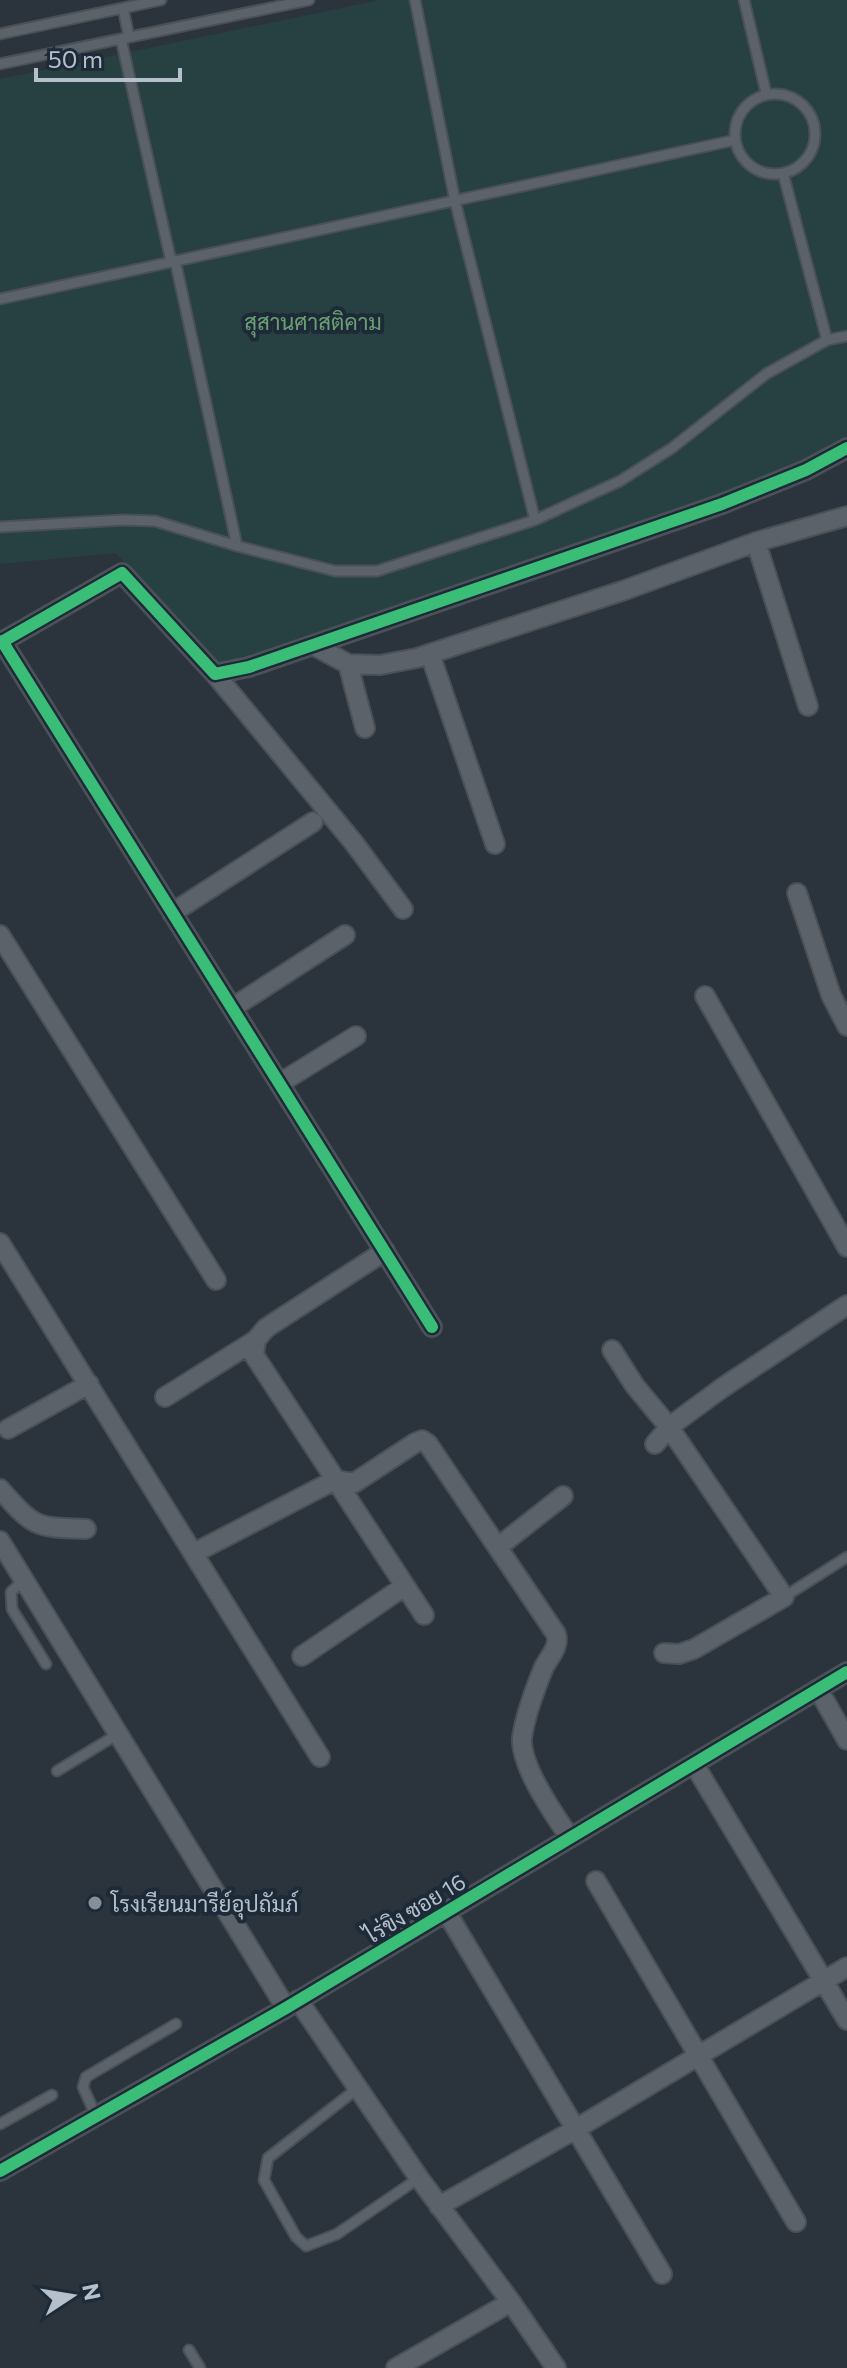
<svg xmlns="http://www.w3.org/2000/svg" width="847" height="2368" font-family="Commissioner,Sarabun,sans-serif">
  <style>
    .green { fill: #274143 }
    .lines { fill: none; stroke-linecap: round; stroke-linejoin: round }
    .lane-casing { stroke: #4a5056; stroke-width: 13 }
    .street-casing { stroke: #4a5056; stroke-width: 22 }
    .lane { stroke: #5c6269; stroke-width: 9 }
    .street { stroke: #5c6269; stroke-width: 18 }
    .cycleway-casing { stroke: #1d2a38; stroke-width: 17 }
    .cycleway { stroke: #3abd76; stroke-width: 12 }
    .poi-dot { fill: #858f9a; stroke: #1d2a38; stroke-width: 3 }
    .labels { text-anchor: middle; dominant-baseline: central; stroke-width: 8; stroke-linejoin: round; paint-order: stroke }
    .park-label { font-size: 22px; fill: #6b9f73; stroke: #1d2a38 }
    .poi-label { font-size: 22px; fill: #b6c0cc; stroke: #1d2a38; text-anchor: start }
    .street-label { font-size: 22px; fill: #b6c0cc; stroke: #1d2a38 }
  </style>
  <rect width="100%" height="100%" fill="#2b343c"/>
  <!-- green -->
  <path class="green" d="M380,0h467v442l-85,43 -524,181 -25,-4 -97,-109 -116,11v-485z"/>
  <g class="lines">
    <!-- lane casing -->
    <g class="lane-casing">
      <path id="lane" d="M415,0l40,201 80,319
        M744,0l22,93
        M123,8l6,29
        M0,34l161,-34
        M121,39l50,222
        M0,64l309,-64
        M735 134a40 40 0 1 1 80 0a40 40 0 1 1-80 0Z
        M783,173l44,167 20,-4
        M175,260l62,286
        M0,299l735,-159
        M0,527l123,-7 32,1 82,25 98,25h42l158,-51 85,-39 52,-33 94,-74 61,-34
        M24,1580l-13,12 1,17 34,55
        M784,1597l63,-40
        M57,1771l61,-37
        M358,2088l-90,70 -4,22 32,57 10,9 31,-12 82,-56
        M96,2116l-13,-29 3,-10 90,-53
        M0,2124l52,-29
        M189,2350l11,18"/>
    </g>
    <!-- street casing -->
    <g class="street-casing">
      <path id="street" d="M756,542l52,164
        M2,641l430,686
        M0,643l122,-70 93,101 34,-7 473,-163 84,-34 41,-22
        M313,645l35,19 32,1 37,-7 208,-68 131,-48 91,-26
        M430,654l65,190
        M348,664l17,64
        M215,674l139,169 49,66
        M797,893l34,102 16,31
        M172,913l141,-91
        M0,935l216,345
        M705,996l142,251
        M232,1008l113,-73
        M280,1083l76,-47
        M0,1243l320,514
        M385,1251l-119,77 -10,12 -2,15 170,260
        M612,1350l23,36 34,41 115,170 -90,52 -15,5 -15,-1
        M165,1397l91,-57
        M8,1429l81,-45
        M655,1444l14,-17 53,-39 125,-83
        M0,1489c35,39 34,38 86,40
        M0,1541l286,467
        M498,1547l65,-51
        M194,1553l141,-73 19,3 61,-40 7,-3 6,4 128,190c4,12 -6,22 -12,33 -9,22 -19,48 -22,71 -2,28 33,78 48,100
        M302,1656l103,-70
        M818,1689l29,51
        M694,1764l153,256
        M596,1881l200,341
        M447,1913l215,361
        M298,2000l121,178 92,124 45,66
        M0,2171l286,-163 561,-336
        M439,2206l135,-76 273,-163
        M396,2368l115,-66"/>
    </g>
    <!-- lane -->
    <use href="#lane" class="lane"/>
    <!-- street -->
    <use href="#street" class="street"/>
    <!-- cycleway casing -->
    <g class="cycleway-casing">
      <path id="cycleway" d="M2,641l430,686
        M0,643l122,-70 93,101 34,-7 473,-163 84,-34 41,-22
        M0,2171l286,-163 561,-336"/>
    </g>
    <!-- cycleway -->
    <use href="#cycleway" class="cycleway"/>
  </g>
  <!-- markers -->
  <circle class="poi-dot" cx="95" cy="1903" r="8"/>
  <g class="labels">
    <!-- park labels -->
    <g class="park-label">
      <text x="313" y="321">สุสานศาสติคาม</text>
    </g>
    <!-- poi labels -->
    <g class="poi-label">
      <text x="111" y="1903">โรงเรียนมารีย์อุปถัมภ์</text>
    </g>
    <!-- street labels -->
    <g class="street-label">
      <text transform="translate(415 1908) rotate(-31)">ไร่ขิง ซอย 16</text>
    </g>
  </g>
  <!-- north arrow -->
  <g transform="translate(72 2296) rotate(78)" stroke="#1d2a38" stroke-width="6" paint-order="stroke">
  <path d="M0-6L14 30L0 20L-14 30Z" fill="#b6c0cc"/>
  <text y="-12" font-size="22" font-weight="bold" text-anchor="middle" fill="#b6c0cc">N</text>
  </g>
  <!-- scale -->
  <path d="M36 68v12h144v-12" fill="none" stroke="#b6c0cc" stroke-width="4"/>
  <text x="48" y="68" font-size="24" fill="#b6c0cc" stroke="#1d2a38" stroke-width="6" paint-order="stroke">50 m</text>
</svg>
